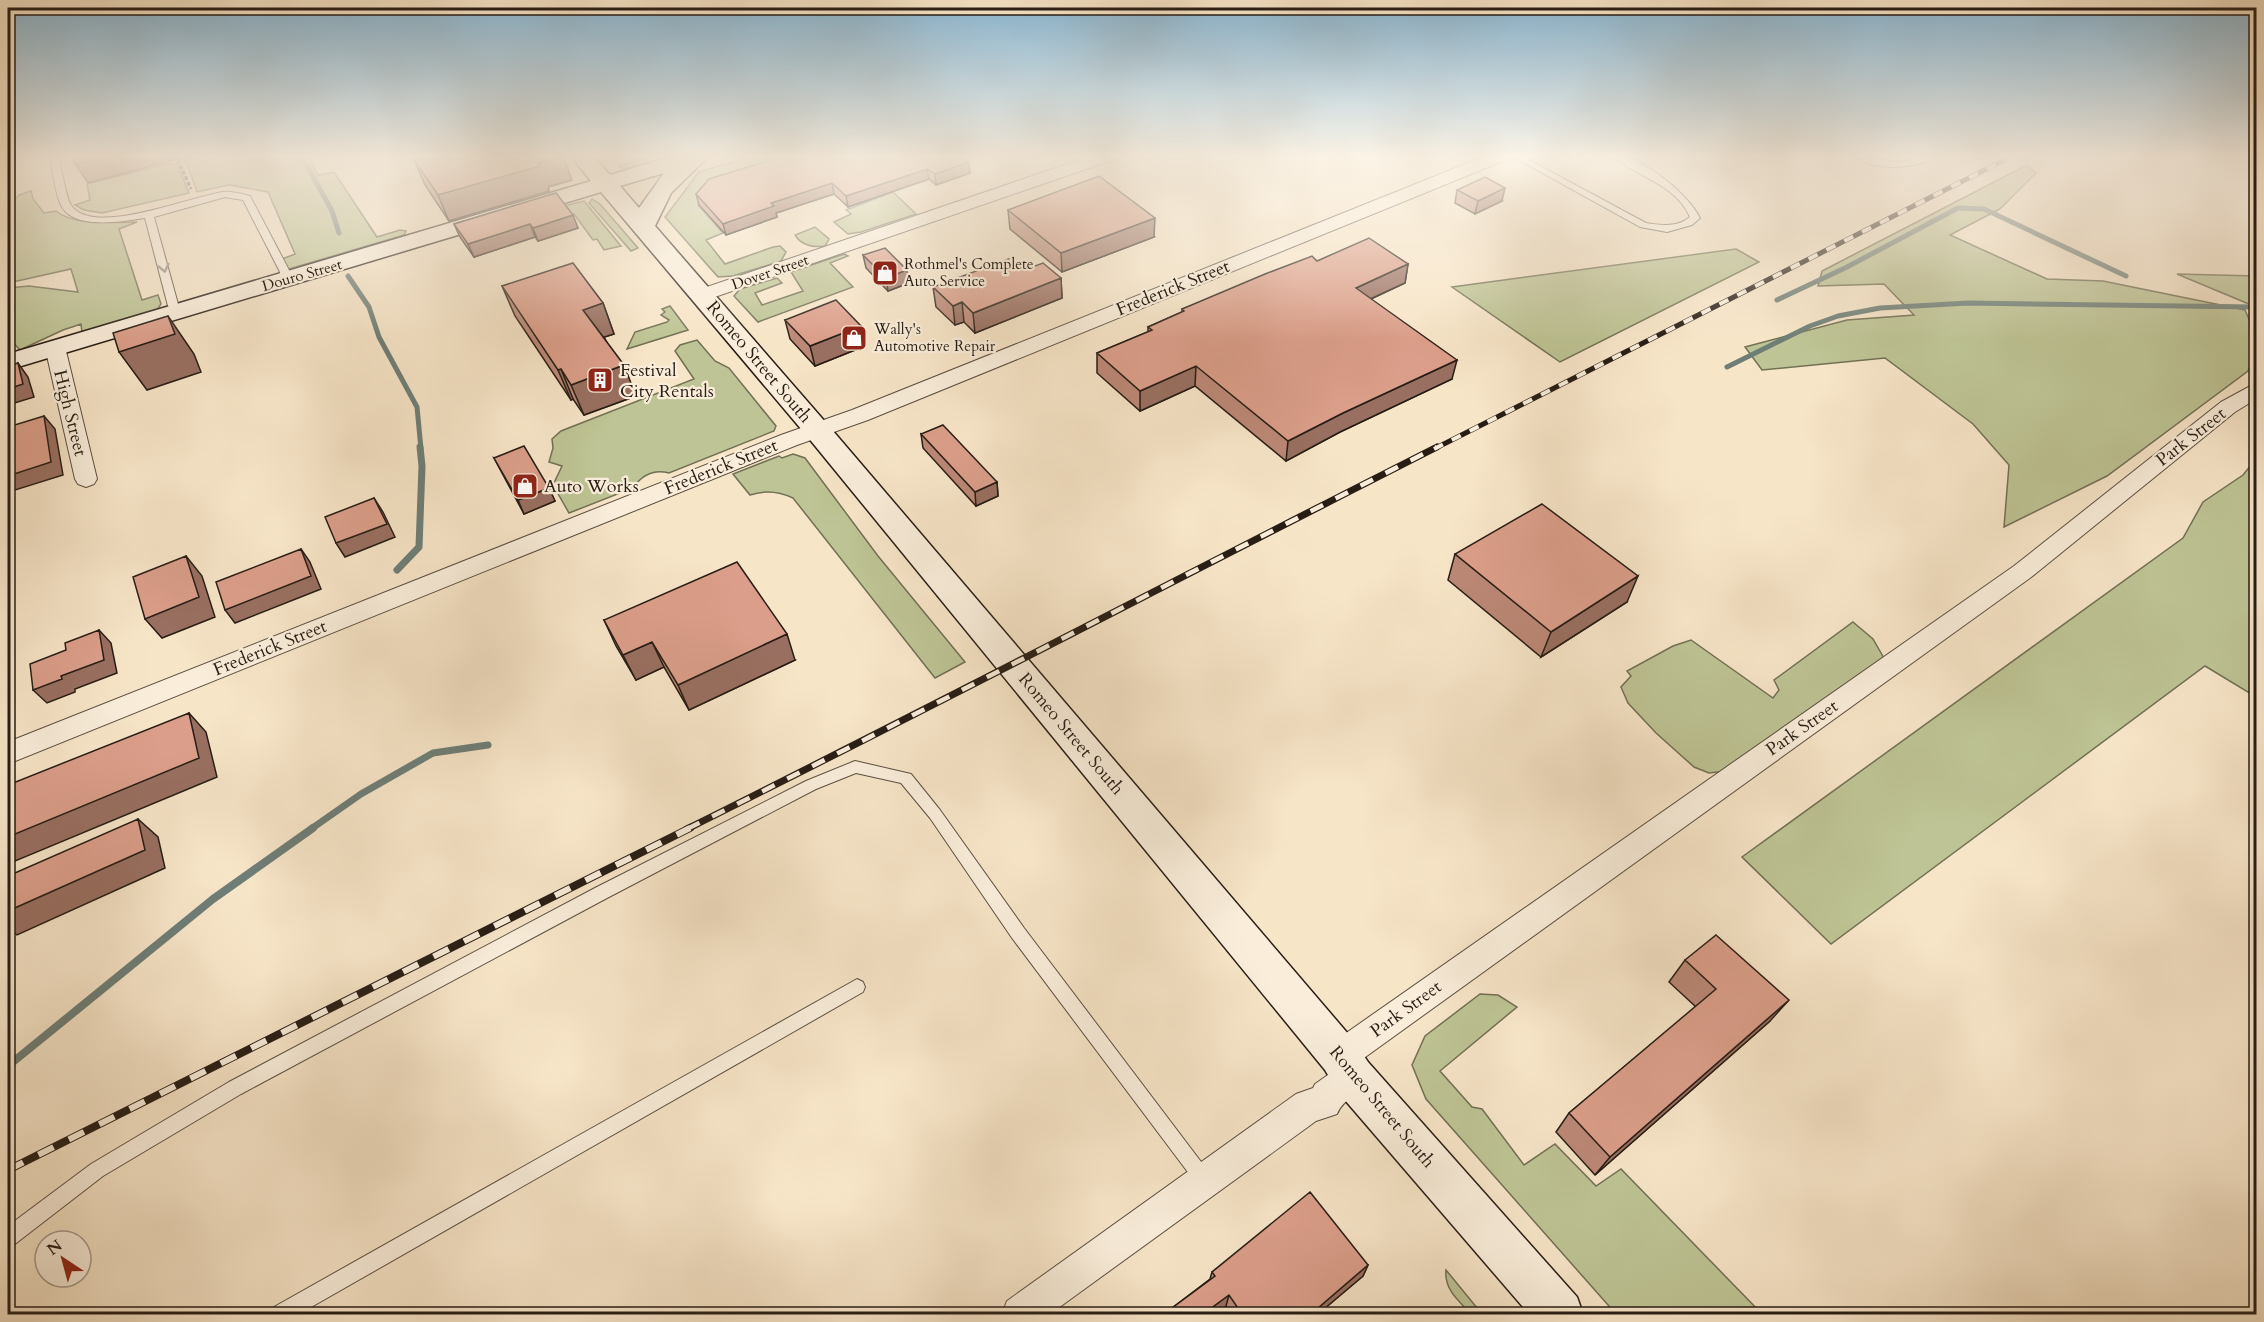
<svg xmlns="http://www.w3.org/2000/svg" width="2264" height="1322" font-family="Cardo,serif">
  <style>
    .green { fill: #bec495; stroke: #727055; stroke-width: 1.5 }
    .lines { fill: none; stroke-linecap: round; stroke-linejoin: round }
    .stream-far2 { stroke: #6e7e77; stroke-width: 5 }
    .stream-far1 { stroke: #6e7e77; stroke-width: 7 }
    .stream { stroke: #6e7e77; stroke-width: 8 }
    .lane-casing { stroke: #5b4f42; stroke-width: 2 }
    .street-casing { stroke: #5b4f42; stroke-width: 2 }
    .secondary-casing { stroke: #271d15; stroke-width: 3 }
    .path { stroke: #271d15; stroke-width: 3; stroke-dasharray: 4 2; stroke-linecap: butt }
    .lane { fill: #faeedb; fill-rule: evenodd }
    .street { fill: #faeedb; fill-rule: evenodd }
    .secondary { fill: #faeedb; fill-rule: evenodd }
    .rail-far2-casing { stroke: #271d15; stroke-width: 5 }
    .rail-far1-casing { stroke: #271d15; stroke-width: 7 }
    .rail-casing { stroke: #271d15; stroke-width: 8 }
    .rail-far2 { stroke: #faeedb; stroke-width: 4; stroke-dasharray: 10; stroke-linecap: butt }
    .rail-far1 { stroke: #faeedb; stroke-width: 4.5; stroke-dasharray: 14; stroke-linecap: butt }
    .rail { stroke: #faeedb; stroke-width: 6; stroke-dasharray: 17; stroke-linecap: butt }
    .wall { fill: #bc8877; stroke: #271d15; stroke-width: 1.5 }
    .shaded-wall { fill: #996f61; stroke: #271d15; stroke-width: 1.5 }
    .building { fill: #db9e8a; stroke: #271d15; stroke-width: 1.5 }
    .oneway { stroke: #9b9082 }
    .labels { text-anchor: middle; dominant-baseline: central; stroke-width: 4.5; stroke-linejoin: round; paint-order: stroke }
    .far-poi-label { font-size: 15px; fill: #271d15; stroke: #faeedb; text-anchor: start }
    .far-street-label { font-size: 15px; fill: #271d15; stroke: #faeedb }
    .street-label { font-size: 18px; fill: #271d15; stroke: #faeedb }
    .poi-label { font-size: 18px; fill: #271d15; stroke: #faeedb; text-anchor: start }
  </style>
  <rect width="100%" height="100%" fill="#f7e5c8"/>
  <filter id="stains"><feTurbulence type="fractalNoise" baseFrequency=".00333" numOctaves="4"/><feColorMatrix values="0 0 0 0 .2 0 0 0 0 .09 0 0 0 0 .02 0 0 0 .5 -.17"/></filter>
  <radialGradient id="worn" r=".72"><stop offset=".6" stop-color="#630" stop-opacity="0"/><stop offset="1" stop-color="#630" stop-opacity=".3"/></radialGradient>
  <!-- green -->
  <path class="green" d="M198,155h110l10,20 16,-3 43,65 23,-7 6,1 -2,4 -115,34 -5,-1 -2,-9 13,-5 -27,-62 -39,-7 -32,7 -12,-34z
    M653,155h26l-41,12 -16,2 -3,-3z
    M757,155h36l-83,32 -12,18 25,28 -17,7 19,24 48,-17 7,-1 6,6 -5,9 -48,15 -15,1 -53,-60 34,-45z
    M168,164h9l12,29 -87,20 -18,-3 -9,-5 15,-5 -3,-16z
    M2027,165l9,8 -36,36 -50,26 97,44 56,2 142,29c12,27 15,34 3,61l-141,105 -103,51 5,-62 -36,-41 -88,-66 -123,12 -17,-23 102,-27 67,-5 -30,-31 -66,2 4,-15z
    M31,191l2,8 11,14 12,-2c17,15 59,11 81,11l-18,7 23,71 16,-5 3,9 -4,6 -75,23 -1,-9 -18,6 -43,20 -12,-13v-49l21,-2 49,6 -7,-23 -63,14v-75l11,-13z
    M893,192l23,22 -55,18 -13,2 -14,-12 17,-8 -5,-4z
    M592,199l8,5 38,44 -7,3 -42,-48z
    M584,201l37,45 -17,4 -7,-11 -4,1 -19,-26 -14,4 -9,-9z
    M815,227l14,12 -4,7c-12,2 -24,-1 -30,-11z
    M1736,249l23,13 -199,100 -108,-75z
    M844,254l4,2 -18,7 23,24 -95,35 -24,-26 6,-7 37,-11 5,5 -27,10 7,12 41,-14 -12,-19z
    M2177,274l79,2v31z
    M670,306l18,24 -61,19 8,-17 32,-10 2,-2 -8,-5 4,-3 -3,-3z
    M697,340l18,21 14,7 47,58 -2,5 -105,42c-16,-4 -27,2 -36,15l-64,25 -16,-28 9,-19 -13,-4 4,-14 -1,-9 9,-8 133,-52 -19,-28 5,-6z
    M793,454l12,4 73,98 87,106 -30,16 -142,-180c-15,-7 -28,-8 -43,-3l-17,-21 46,-18 3,2z
    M2256,459v238l-51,-31 -374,278 -89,-87 441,-319 20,-36 40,-27z
    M1853,622l20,17 12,21 -150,110 -26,3 -15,-6 -38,-34 -28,-30 -7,-16 10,-11 -4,-5 46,-25 18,-6 82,58 6,-8 -5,-10z
    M1480,994l18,1 19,12 -77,64 32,36 10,2 42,56 31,-21 41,42 25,-17 141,145h-146l-190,-215 -14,-34 13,-29z
    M1446,1270l36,44h-13l1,-1c-12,-13 -26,-24 -24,-43z"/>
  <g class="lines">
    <!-- stream-far2 -->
    <path class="stream-far2" d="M301,155l31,56 7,22
      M348,276l21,31 10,30 38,70 4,42
      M1777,300l70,-33 111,-59 26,1 142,67
      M1727,367l83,-41 28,-10 42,-8 88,-5 288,4"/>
    <!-- stream-far1 -->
    <path class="stream-far1" d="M397,570l22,-23 3,-81 -2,-19
      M311,829l50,-35 72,-41 55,-8"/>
    <!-- stream -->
    <path class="stream" d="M8,1066l205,-167 100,-71"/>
    <!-- lane casing -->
    <g class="lane-casing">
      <path id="lane" d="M50,155h8c3,10 8,43 13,50 21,33 121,-9 152,-13 8,-1 19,2 27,4l40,76 -1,8 -5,3 -5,-3 1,-8 -37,-72 -18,-3 -71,20 24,87 7,6 -1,2h-8l-8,-6 -23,-88c-22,3 -72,13 -84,-13 -6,-12 -9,-37 -11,-50z
        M1510,155h10l126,68c15,2 31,5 44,-6 -15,-34 -54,-40 -79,-62 27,-2 77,38 89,63l-8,7 -25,7 -27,-5z
        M1854,155c14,0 27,6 42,7 15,0 27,-8 41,-7 -18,15 -66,17 -83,0z
        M8,161l5,3 1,16 -3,7 -3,1z
        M855,761l56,13 29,36 84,118 187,247 3,6 -3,6 -6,3 -6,-3 -187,-249 -82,-120 -29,-35 -45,-10 -40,16 -209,109 -366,196 -138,82 -88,68 -7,2v-20l83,-62 138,-82 366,-194 211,-107z
        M857,979l6,3 2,5 -2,5 -564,322h-27l2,-7z"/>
    </g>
    <!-- street casing -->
    <g class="street-casing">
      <path id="street" d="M1094,155h23l-2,4 -406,140h-14l-3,-4 3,-4z
        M1488,155h22l-2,4 -640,261 -71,25 -789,319v-22l773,-307 71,-25z
        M55,341l7,2 3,4 32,132 -3,5 -8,3 -8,-3 -3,-5 -30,-132 3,-4z
        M2256,383v16l-21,13 -205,166 -673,485 8,3 4,11c-7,18 -25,20 -32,37l-21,7 -266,193h-48l5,-13 289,-207 17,-6 2,-4 20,-14 -6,-3 -5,-11 5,-11 685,-479 207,-164z"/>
    </g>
    <!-- secondary casing -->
    <g class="secondary-casing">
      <path id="secondary" d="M570,155h22l18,20 67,-20h33l-39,38 -16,33 172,198 528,618 13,20 209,235 6,17h-54l-191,-222 -13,-22 -518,-634 -206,-244 -593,178v-16l583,-173zM664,173l-25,35 -19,-22z"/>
    </g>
    <!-- path -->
    <path class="path" d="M178,160l13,29"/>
    <!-- lane -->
    <use href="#lane" class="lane"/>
    <!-- street -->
    <use href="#street" class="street"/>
    <!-- secondary -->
    <use href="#secondary" class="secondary"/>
    <!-- rail-far2 casing -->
    <g class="rail-far2-casing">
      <path id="rail-far2" d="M1434,449l580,-294"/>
    </g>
    <!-- rail-far1 casing -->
    <g class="rail-far1-casing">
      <path id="rail-far1" d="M687,829c251,-125 499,-255 750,-382"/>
    </g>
    <!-- rail casing -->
    <g class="rail-casing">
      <path id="rail" d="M8,1170l682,-342"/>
    </g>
    <!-- rail-far2 -->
    <use href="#rail-far2" class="rail-far2"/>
    <!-- rail-far1 -->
    <use href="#rail-far1" class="rail-far1"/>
    <!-- rail -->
    <use href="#rail" class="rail"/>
  </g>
  <!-- wall -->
  <path class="wall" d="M765,155h196l9,18 -34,12 -7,-6 -81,28 -14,-13 -58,19 1,4 -51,18 -27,-30 -3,-11 70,-33z
    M414,160l158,20 -24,7 1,4 -100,30 -24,-36z
    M1457,190l45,11 -27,13 -20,-11z
    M556,193l22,35 -40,13 -3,-4 -61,20 -14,-20 -6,-13z
    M1008,210l146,27 -92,35 -52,-43z
    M863,255l46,28 -21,8 -22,-23z
    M1317,261l91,3 -3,19 -34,16 81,80 -112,53 -54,29 -91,-75 -55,25 -43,-38v-20l51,-21v-5l34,-15v-3z
    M1024,270l37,8 1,20 -87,35 -11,-11 -9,3 -19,-18 -3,-20z
    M502,286l101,17 11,31 -10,3 32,59 -52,19 -11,-16 -2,1 -56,-84z
    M785,320l76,6 4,20 -50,20 -25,-27z
    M921,434l76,48 1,14 -22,10 -53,-58z
    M494,458l55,30 6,13 -31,13z
    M1455,554l172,48 -86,55 -93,-77z
    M604,620l191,40 -106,50 -25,-43 -28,13 -20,-34z
    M1685,960l85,61 -175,154 -39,-43 13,-19 127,-106 -27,-25z
    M1368,1265l-5,11 -45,38h-86l-6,-8 -11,8h-47v-3l42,-32 2,-7z"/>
  <!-- shaded-wall -->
  <path class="shaded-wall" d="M110,155h83l-105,28 -13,-19z
    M563,155l9,25 -24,7 1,4 -100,30 -11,-26z
    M969,162l1,11 -34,12 -1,-11z
    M927,169l2,10 -81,28 -2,-11z
    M832,183l2,11 -58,19 1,4 -51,18 -3,-11 48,-21z
    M1505,188l-3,13 -27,13 3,-13z
    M573,215l5,13 -40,13 -5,-13z
    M1155,218l-1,19 -92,35 -1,-19z
    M530,224l5,13 -61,20 -6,-13z
    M1408,264l-3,19 -52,24 3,-19z
    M907,270l2,13 -21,8 -2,-13z
    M1061,278l1,20 -87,35 -2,-20z
    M962,302l2,20 -9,3 -2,-19z
    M603,303l11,31 -19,6 -12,-30z
    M168,316l26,38 7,18 -54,18 -28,-38z
    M861,326l4,20 -50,20 -5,-20z
    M1457,360l-5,19 -112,53 -54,29 2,-20 55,-28z
    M18,363l10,14 6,20 -26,8v-16z
    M624,365l12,31 -52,19 -13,-30z
    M1196,366l-1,20 -55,25v-20z
    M561,369l12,30 -2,1 -13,-30z
    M44,416l11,13 8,46 -51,16 -4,-5v-10z
    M997,482l1,14 -22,10 -1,-14z
    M549,488l6,13 -31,13 -6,-14z
    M374,498l9,14 12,25 -50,20 -9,-14z
    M301,549l9,13 11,27 -86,34 -10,-13z
    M186,556l16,20 13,41 -53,21 -17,-19z
    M1638,576l-11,26 -86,55 10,-25z
    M99,630l12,13 6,30 -42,16v3l-28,11 -14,-13 28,-14z
    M787,634l8,26 -106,50 -11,-25z
    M652,642l12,25 -28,13 -13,-25z
    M189,713l17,19 11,45 -209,87v-27z
    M138,819l20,18 7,31 -148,67 -9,-7v-17z
    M1789,1000l-19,21 -175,154 15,-18z
    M1368,1265l-5,11 -45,38h-7z
    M1229,1295l-3,11 -11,8h-12z"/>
  <!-- building -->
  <path class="building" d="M72,155h38l-35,9z
    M434,155h129l-26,8 3,3 -102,29 -24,-35z
    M766,155h195l8,7 -34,12 -8,-5 -81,27 -14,-13 -61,20 3,3 -51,18 -27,-30 13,-15 62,-19z
    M1099,176l56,42 -94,35 -53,-43z
    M1485,177l20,11 -27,13 -21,-11z
    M556,193l17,22 -40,13 -3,-4 -62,20 -14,-20z
    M1369,238l39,26 -52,24 101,72 -114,53 -55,28 -92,-75 -56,25 -43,-38 55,-23 -4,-3 36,-16 -2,-2 83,-35 47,-18 5,5z
    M885,248l22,22 -21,8 -23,-23z
    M1011,258l13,12 19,-7 18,15 -88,35 -11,-11 -9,4 -20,-19z
    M573,263l30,40 -20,7 41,55 -53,20 -10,-16 -3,1 -56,-84z
    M836,300l25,26 -51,20 -25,-26z
    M168,316l7,18 -56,18 -6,-19z
    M18,363l5,21 -15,5v-23z
    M44,416l7,46 -43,14v-49z
    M943,425l54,57 -22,10 -54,-58z
    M524,446l25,42 -31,12 -24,-42z
    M374,498l13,26 -51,19 -11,-26z
    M1542,504l96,72 -87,56 -96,-78z
    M301,549l10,27 -86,34 -9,-28z
    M186,556l13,41 -54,22 -12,-42z
    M737,562l50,72 -109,51 -26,-43 -29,13 -19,-35z
    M99,630l5,30 -43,16 1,3 -29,11 -3,-26 36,-14 -1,-7z
    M189,713l10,45 -191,79v-52z
    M138,819l7,31 -137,61v-35z
    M1716,935l73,65 -179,157 -41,-44 147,-124 -31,-29z
    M1310,1192l58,73 -57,49h-69l-13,-19 -26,19h-33l-2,-3 47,-35 -3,-4z"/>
  <!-- one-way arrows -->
  <defs><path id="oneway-chevron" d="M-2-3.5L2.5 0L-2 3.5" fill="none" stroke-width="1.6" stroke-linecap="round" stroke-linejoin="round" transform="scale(1.5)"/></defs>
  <use class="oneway" href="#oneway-chevron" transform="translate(164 268) rotate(77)"/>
  <!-- sky -->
  <linearGradient id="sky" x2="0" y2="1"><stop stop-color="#8ab8d5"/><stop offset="0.46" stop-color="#fbf3e6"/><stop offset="1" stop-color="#fbf3e6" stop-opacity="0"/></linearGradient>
  <rect width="2264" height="340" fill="url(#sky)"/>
  <!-- icons -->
  <defs>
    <g id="shop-square" transform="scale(1.35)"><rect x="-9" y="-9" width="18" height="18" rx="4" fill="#8f2418" stroke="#faeedb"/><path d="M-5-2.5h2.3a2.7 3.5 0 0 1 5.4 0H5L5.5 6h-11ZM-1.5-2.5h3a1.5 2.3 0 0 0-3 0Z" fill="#fff"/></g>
    <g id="building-square" transform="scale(1.35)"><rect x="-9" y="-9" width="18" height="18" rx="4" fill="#8f2418" stroke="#faeedb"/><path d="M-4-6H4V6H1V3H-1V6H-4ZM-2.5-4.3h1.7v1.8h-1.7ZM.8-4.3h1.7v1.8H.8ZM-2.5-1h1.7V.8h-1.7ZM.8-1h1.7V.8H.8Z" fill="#fff"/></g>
  </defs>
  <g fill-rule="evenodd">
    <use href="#shop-square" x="885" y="273"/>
    <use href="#shop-square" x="854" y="338"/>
    <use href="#building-square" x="600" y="380"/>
    <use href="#shop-square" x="525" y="486"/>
  </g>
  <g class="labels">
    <!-- far-poi labels -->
    <g class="far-poi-label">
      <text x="904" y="264">Rothmel's Complete<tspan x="904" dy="17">Auto Service</tspan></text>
      <text x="874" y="329">Wally's<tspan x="874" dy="17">Automotive Repair</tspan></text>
    </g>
    <!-- far-street labels -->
    <g class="far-street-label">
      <text transform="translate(770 272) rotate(-19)">Dover Street</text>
      <text transform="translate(302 275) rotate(-16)">Douro Street</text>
    </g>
    <!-- street labels -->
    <g class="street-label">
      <text transform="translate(1173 288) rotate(-22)">Frederick Street</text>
      <text transform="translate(759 362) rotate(50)">Romeo Street South</text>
      <text transform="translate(70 413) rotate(76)">High Street</text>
      <text transform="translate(2191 437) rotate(-38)">Park Street</text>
      <text transform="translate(721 467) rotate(-22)">Frederick Street</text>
      <text transform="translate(270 648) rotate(-22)">Frederick Street</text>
      <text transform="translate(1802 728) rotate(-35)">Park Street</text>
      <text transform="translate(1071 734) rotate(50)">Romeo Street South</text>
      <text transform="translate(1406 1009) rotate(-36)">Park Street</text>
      <text transform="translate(1382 1107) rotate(50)">Romeo Street South</text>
    </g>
    <!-- poi labels -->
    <g class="poi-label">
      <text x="620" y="370">Festival<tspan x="620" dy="21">City Rentals</tspan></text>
      <text x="544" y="486">Auto Works</text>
    </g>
  </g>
  <!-- margin -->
  <rect width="2264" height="1322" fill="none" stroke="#f7e5c8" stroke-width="30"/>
  <rect x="9" y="9" width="2246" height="1304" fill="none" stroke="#271d15" stroke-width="3"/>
  <rect x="15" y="15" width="2234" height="1292" fill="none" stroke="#271d15" stroke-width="1.5"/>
  <!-- north arrow -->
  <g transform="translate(63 1259) rotate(324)"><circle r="28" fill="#faeedb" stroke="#a69a8c" stroke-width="1.5"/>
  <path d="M0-4.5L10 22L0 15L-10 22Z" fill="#8f2418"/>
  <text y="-9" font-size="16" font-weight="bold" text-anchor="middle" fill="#271d15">N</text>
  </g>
  <rect width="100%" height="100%" filter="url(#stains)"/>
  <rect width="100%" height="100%" fill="url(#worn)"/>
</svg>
